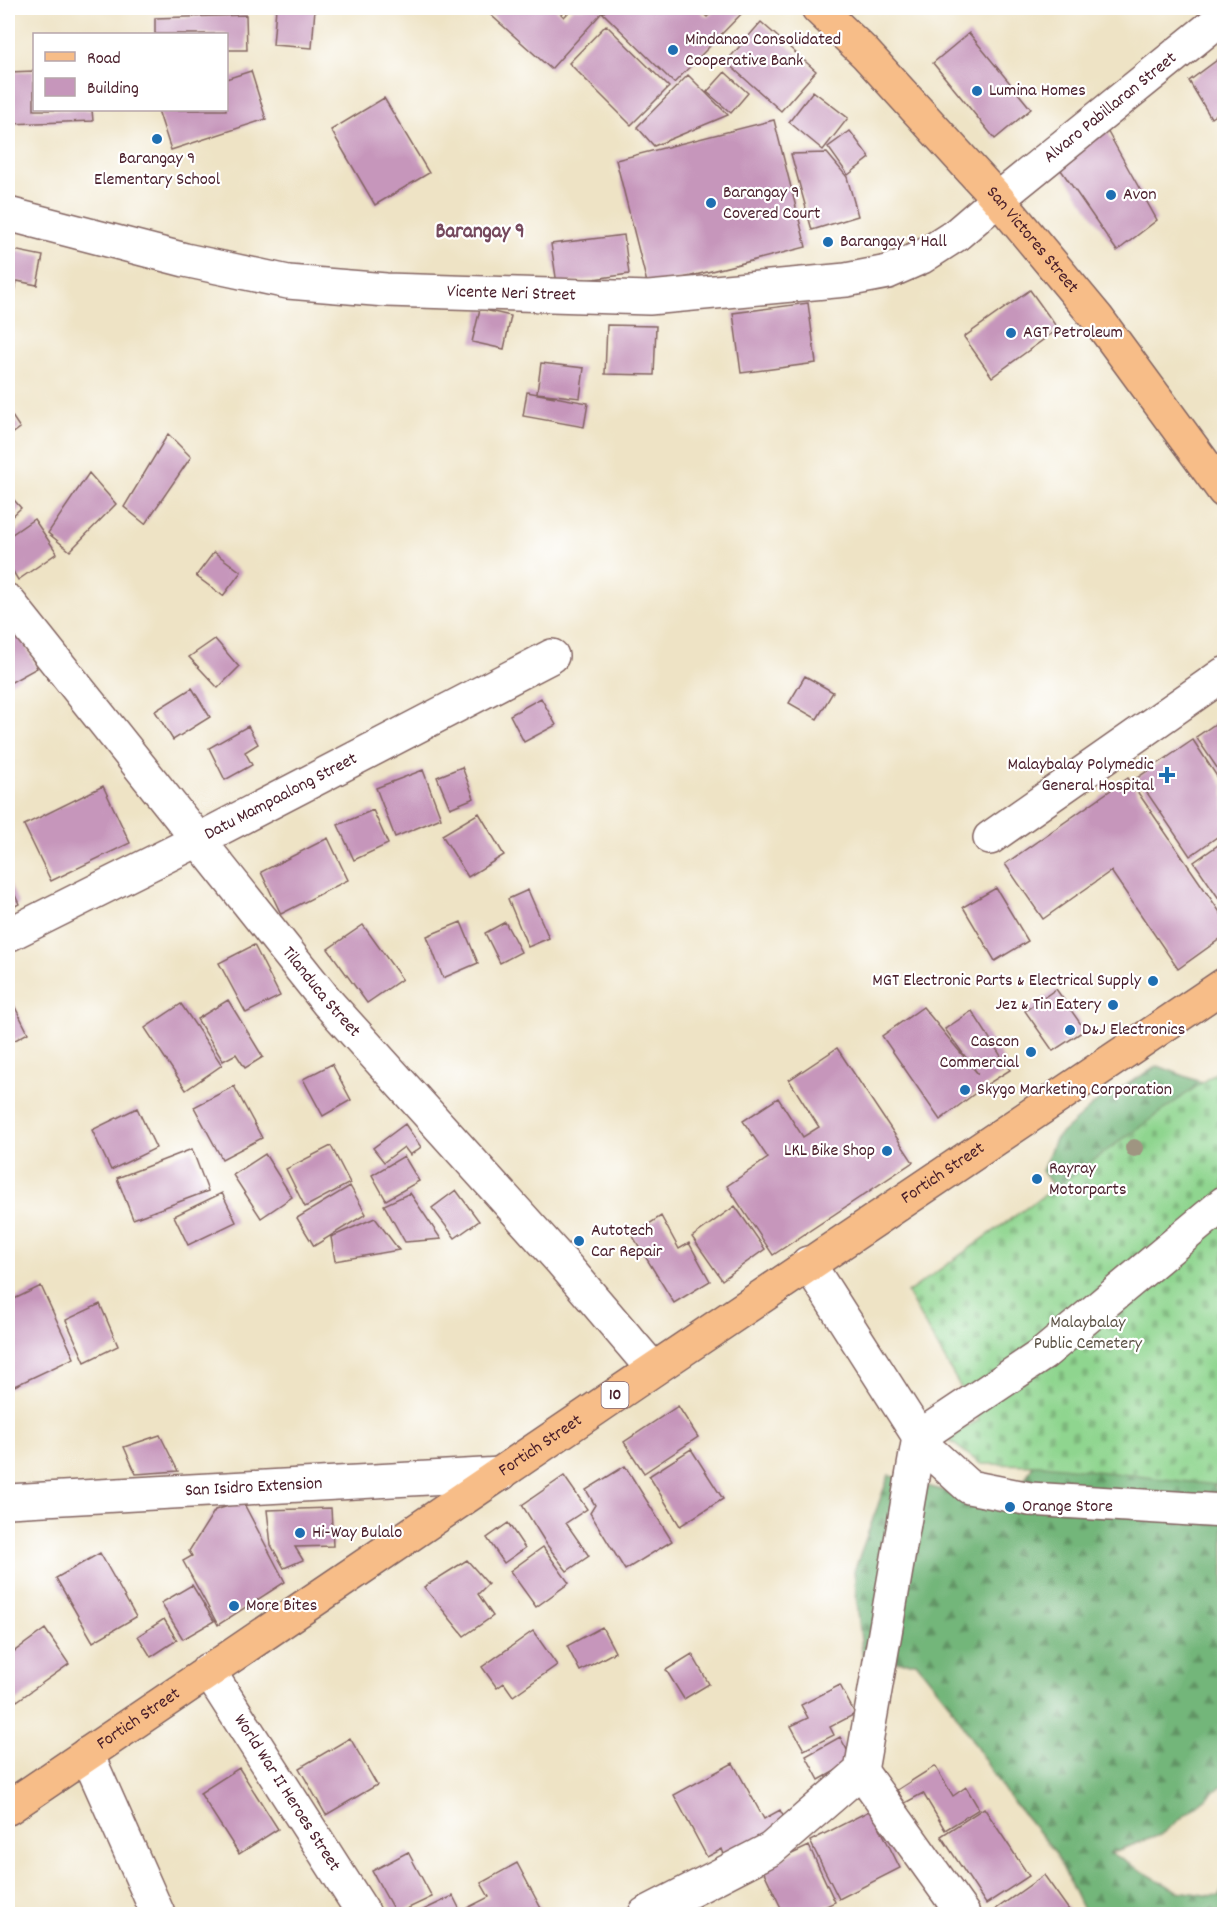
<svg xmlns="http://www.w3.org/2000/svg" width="1232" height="1922" font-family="Dekko,sans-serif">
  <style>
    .forest { fill: url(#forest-firs); stroke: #5e6a52; stroke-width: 1.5 }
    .cemetery { fill: url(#cemetery-stones); stroke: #6c7a5d; stroke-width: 1.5 }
    .building { fill: #c696bb }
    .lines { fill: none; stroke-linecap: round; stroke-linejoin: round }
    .minor-casing { stroke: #836461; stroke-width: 36 }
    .major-casing { stroke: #836461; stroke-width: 36 }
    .highway-casing { stroke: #836461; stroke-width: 36 }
    .minor { stroke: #fff; stroke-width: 33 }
    .major { stroke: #f7bd88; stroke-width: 33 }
    .highway { stroke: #f7bd88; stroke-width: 33 }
    .tree { fill: #9f9581 }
    .poi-dot { fill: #1f6fb2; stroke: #fff; stroke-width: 2 }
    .labels { text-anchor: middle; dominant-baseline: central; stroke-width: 4.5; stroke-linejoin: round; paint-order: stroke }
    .shield { fill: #fff; stroke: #80626b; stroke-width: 1.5 }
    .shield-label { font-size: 16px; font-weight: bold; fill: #4a1f2b }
    .poi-label { font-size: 18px; fill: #4a1f2b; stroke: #fff; text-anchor: start }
    .street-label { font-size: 18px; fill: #4a1f2b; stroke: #fff }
    .park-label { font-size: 18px; fill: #5f5649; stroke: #fff }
    .quarter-label { font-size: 21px; font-weight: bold; fill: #75495d; stroke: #fff }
  </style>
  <defs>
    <pattern id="forest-firs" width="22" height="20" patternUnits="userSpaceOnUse" patternTransform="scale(1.5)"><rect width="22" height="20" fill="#73b67a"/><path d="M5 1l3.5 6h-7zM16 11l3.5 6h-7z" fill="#609364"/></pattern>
    <pattern id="cemetery-stones" width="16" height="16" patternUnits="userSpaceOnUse" patternTransform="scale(1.5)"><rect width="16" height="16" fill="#8fd58f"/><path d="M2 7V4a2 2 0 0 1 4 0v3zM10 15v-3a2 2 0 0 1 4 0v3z" fill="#7db67c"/></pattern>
  </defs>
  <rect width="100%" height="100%" fill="#fff"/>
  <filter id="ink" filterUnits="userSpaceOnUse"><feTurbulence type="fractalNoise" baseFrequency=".0167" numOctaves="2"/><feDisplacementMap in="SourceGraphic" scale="12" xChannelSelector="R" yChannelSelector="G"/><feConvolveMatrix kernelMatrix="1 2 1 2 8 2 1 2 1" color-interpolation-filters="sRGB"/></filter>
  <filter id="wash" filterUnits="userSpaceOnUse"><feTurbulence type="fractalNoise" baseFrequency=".008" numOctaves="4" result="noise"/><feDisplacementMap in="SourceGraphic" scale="24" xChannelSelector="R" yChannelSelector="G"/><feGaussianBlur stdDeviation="1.35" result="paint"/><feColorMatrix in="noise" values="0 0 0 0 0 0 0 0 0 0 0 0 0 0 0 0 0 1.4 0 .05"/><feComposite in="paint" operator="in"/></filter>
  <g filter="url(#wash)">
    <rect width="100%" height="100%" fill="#eee3c5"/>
    <!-- forest -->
    <path class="forest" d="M1158,1066l45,17 -1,386 22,31v137l-6,24 6,29v94l-64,51 -50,18 67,38 43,6 4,-15v32h-141v-4l-28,-58 -51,-61 -55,-88 -33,-41 -53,-1 -9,-90 35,-96 115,33 21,-29 18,-31 29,-236 -30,-41 13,-32 43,-38z"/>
    <!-- cemetery -->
    <path class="cemetery" d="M1224,1067v419l-181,-21 -62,-1 -35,-26 33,-18 -72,-127z"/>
    <g id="blocks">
      <!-- building -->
      <path class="building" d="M276,8h39l-3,40 -39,-3z
        M483,8h72l9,9 9,-9h33l-55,61z
        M609,8h88l10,9 9,-9h31l-73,75 -71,-70z
        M246,15l1,35h-21v-16h-71v-16z
        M761,22l55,49 -35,40 -55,-49z
        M606,25l63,62 -38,38 -62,-62z
        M969,33l62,76 -36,30 -62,-76z
        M1224,55v54l-13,9 -22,-37z
        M34,71v39h58l1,11 -85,3v-52z
        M251,71l15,48 -95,31 -13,-40h68v-31z
        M725,72l23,21 -17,20 -24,-21z
        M688,75l40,40 -74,31 -17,-19z
        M813,91l35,27 -25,32 -34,-28z
        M384,98l45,75 -54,32 -44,-75z
        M774,120l32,127 -158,40 -32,-127z
        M1105,127l52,93 -40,31 -56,-81z
        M850,131l20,27 -22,17 -20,-28z
        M827,153l20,24 11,39 -46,14 -21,-76z
        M624,235l5,39 -72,10 -6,-40z
        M8,237l7,1 -2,12 30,6 -6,29 -20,-4 -2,11 -7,-2z
        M1030,290l28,39 -66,48 -28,-40z
        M808,303l8,60 -75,10 -8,-60z
        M480,309l31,7 -7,33 -32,-7z
        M607,325l49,1 -2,49 -49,-1z
        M541,363l43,5 -4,30 -43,-5z
        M527,392l61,11 -4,24 -61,-11z
        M8,410l12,18 -12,9z
        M168,434l23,23 -46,67 -21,-17z
        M89,473l27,31 -46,47 -22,-18z
        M8,493l13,15 -13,12z
        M34,519l23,34 -39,27 -10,-17v-26z
        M214,552l27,20 -18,24 -27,-20z
        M19,633l18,35 -29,16v-45z
        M215,639l24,28 -21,21 -29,-31z
        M805,676l28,16 -16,27 -28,-16z
        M192,688l18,29 -37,23 -18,-29z
        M541,698l15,27 -32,17 -14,-27z
        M1224,718v60l-28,-41z
        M248,726l10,18 -13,8 7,13 -27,15 -16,-32z
        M1193,740l31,47v45l-34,24 -53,-78z
        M462,767l12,31 -24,10 -13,-31z
        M423,770l18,48 -46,19 -19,-49z
        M1128,778l96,140v18l-46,33 -67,-98 -68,48 -38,-55z
        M103,786l27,57 -79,38 -27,-56z
        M373,810l15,34 -34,16 -16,-35z
        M479,813l25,42 -36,22 -26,-42z
        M328,838l20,42 -67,34 -20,-42z
        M1224,841v65l-30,-44z
        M8,880l11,24 -11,6z
        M996,888l32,53 -33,20 -32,-54z
        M528,890l21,48 -21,9 -20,-48z
        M461,922l17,41 -35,15 -16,-42z
        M505,922l16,30 -21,11 -15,-30z
        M363,925l39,54 -35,24 -39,-54z
        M254,945l26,51 -34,17 -27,-50z
        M1056,989l29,41 -32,21 -28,-40z
        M8,993l20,40 -20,11z
        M228,1000l35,57 -18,11 -9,-14 -13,7 -26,-42z
        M181,1004l41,61 -36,25 -41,-62z
        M923,1007l55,67 -33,-45 27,-18 38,59 -24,15 -46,35 -58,-84z
        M837,1048l76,114 -140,93 -46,-69 41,-28 -25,-37 35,-23 25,39 16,-10 -30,-47z
        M332,1064l19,36 -28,16 -20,-37z
        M234,1086l28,52 -40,21 -28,-52z
        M137,1108l19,40 -45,22 -19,-40z
        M405,1124l16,23 -11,8 -6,-8 -20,15 -11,-14z
        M331,1146l19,37 -45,24 -19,-38z
        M192,1149l16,42 -75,28 -16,-41z
        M265,1154l27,43 -31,21 -28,-43z
        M404,1156l15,25 -33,19 -14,-25z
        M350,1186l16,28 -52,32 -17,-28z
        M456,1190l23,31 -24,17 -23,-30z
        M222,1193l14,29 -48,23 -14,-29z
        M410,1193l31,46 -36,3 -21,-37z
        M735,1206l30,43 -43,31 -30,-43z
        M661,1216l18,33 10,-6 21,38 -36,22 -42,-68z
        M375,1218l24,32 -64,11 -4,-24z
        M41,1286l33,72 -66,31v-87z
        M100,1304l18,42 -33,16 -19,-42z
        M678,1406l20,31 -54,36 -20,-31z
        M160,1435l18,36 -42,3 -12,-27z
        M691,1449l32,50 -43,27 -31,-50z
        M625,1466l47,75 -47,29 -35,-57 5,-8 -9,-15z
        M564,1476l23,33 -21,14 23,33 -22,15 -20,-26 -25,-40z
        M243,1502l42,80 -67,43 -35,-64 9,-5 -3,-5 26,-41z
        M331,1508l2,38 -38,1 8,13 -19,8 -13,-23 -4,-35z
        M508,1523l17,25 -21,15 -17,-25z
        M543,1547l26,36 -33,24 -26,-36z
        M100,1553l36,64 -43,25 -37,-64z
        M467,1560l21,24 -10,10 15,22 -29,20 -40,-49z
        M192,1585l22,36 -31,18 -22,-36z
        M164,1619l13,21 -26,17 -13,-21z
        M602,1627l13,25 -35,19 -13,-25z
        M45,1629l24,35 -52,37 -9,-14v-31z
        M533,1631l24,34 -44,31 -9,-13 -7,5 -15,-21z
        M692,1654l17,30 -25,15 -18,-29z
        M840,1685l15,29 -25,13 4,8 -30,15 -13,-24 17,-8 -7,-13z
        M840,1737l13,24 -34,19 -13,-24z
        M350,1738l27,47 -51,30 -27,-47z
        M733,1763l31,56 16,-9 7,14 -62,33 -3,-8 -15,8 -33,-62z
        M935,1766l18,30 13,-9 13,22 -34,21 -22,-37 -18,10 -8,-13z
        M239,1768l39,61 -39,25 -39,-61z
        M984,1808l45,68 -43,28 -45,-68z
        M871,1810l29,58 -61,31 -29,-58z
        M809,1846l26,56 -25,12h-26l-22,-46z
        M408,1852l24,45 -36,17 -24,-43z
        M517,1863l27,51h-73l-4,-6 22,-11 -8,-14z
        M1044,1875l25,35 -6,4h-74z
        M453,1896l9,18h-47z"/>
    </g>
  </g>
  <g filter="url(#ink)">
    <use href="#blocks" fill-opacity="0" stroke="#836461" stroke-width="1.5"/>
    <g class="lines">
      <!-- minor casing -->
      <g class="minor-casing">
        <g id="minor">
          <path id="s1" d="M8,214l177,46 103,22 98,8 263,8 197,-18 42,-8 34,-15 34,-22 42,-36 226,-183"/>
          <path id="s2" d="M8,601l320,402 234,259 91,107"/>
          <path d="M990,838l234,-164"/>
          <path id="s3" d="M8,935l190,-95 354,-184"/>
          <path d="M808,1263l119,186 42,38 61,12 194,12"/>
          <path id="s4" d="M8,1501l493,-27"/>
          <path id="s5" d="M208,1670l156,244"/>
          <path d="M87,1754l71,160"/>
          <path d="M861,1771l102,143"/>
          <path d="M645,1914l126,-65 90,-78 58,-334 124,-83 181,-151"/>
        </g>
      </g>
      <!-- major casing -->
      <g class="major-casing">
        <g id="major">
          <path id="s6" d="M818,8l47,45 133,146 99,119 127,173"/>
        </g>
      </g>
      <!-- highway casing -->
      <g class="highway-casing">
        <g id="highway">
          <path id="s7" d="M8,1808c405,-275 809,-551 1216,-823"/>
        </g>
      </g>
      <!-- minor -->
      <use href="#minor" class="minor"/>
      <!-- major -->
      <use href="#major" class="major"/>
      <!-- highway -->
      <use href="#highway" class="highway"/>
    </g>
    <!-- trees -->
    <circle class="tree" cx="1134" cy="1148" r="9"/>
  </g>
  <!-- markers -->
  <g class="poi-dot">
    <circle cx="673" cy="50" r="6"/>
    <circle cx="977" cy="91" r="6"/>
    <circle cx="157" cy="139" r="6"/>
    <circle cx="1111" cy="195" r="6"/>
    <circle cx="711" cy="203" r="6"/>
    <circle cx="828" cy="242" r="6"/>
    <circle cx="1011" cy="333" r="6"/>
    <path d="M1164 766h6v6h6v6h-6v6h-6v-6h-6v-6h6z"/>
    <circle cx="1153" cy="981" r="6"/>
    <circle cx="1113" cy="1005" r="6"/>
    <circle cx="1070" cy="1030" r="6"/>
    <circle cx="1031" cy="1052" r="6"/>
    <circle cx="965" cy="1090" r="6"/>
    <circle cx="887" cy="1151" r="6"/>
    <circle cx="1037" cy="1179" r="6"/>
    <circle cx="579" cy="1241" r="6"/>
    <circle cx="1010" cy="1507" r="6"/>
    <circle cx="300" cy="1533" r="6"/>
    <circle cx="234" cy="1606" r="6"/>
  </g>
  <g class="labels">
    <!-- shield labels -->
    <rect class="shield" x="601.5" y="1382" width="27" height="26" rx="4.5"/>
    <g class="shield-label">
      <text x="615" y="1395">10</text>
    </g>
    <!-- poi labels -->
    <g class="poi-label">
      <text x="685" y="40">Mindanao Consolidated<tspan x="685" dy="21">Cooperative Bank</tspan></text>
      <text x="989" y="91">Lumina Homes</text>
      <text x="157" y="159" text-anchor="middle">Barangay 9<tspan x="157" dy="21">Elementary School</tspan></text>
      <text x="723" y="193">Barangay 9<tspan x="723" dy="21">Covered Court</tspan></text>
      <text x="1123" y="195">Avon</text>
      <text x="840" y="242">Barangay 9 Hall</text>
      <text x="1023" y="333">AGT Petroleum</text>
      <text x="1154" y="765" text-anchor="end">Malaybalay Polymedic<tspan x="1154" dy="21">General Hospital</tspan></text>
      <text x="1141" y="981" text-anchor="end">MGT Electronic Parts &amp; Electrical Supply</text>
      <text x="1101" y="1005" text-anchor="end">Jez &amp; Tin Eatery</text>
      <text x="1082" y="1030">D&amp;J Electronics</text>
      <text x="1019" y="1042" text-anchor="end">Cascon<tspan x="1019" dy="21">Commercial</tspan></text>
      <text x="977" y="1090">Skygo Marketing Corporation</text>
      <text x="875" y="1151" text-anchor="end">LKL Bike Shop</text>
      <text x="1049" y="1169">Rayray<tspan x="1049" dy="21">Motorparts</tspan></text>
      <text x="591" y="1231">Autotech<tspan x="591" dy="21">Car Repair</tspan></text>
      <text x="1022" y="1507">Orange Store</text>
      <text x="312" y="1533">Hi-Way Bulalo</text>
      <text x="246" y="1606">More Bites</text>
    </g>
    <!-- street labels -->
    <g class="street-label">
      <text stroke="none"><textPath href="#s1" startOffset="1168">Alvaro Pabillaran Street</textPath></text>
      <text stroke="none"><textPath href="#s6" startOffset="316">San Victores Street</textPath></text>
      <text stroke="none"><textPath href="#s1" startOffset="512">Vicente Neri Street</textPath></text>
      <text stroke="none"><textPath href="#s3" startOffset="306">Datu Mampaalong Street</textPath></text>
      <text stroke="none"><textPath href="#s2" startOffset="501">Tilanduca Street</textPath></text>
      <text stroke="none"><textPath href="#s7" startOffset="1130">Fortich Street</textPath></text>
      <text stroke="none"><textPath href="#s7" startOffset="644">Fortich Street</textPath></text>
      <text stroke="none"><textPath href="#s4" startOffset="246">San Isidro Extension</textPath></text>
      <text stroke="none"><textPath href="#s7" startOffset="158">Fortich Street</textPath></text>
      <text stroke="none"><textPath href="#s5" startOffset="146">World War II Heroes Street</textPath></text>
    </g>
    <!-- park labels -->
    <g class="park-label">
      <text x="1088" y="1323">Malaybalay<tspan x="1088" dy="21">Public Cemetery</tspan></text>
    </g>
    <!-- quarter labels -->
    <g class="quarter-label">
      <text x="480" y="233">Barangay 9</text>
    </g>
  </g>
  <!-- margin -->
  <rect width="1232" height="1922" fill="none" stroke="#fff" stroke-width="30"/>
  <!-- legend -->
  <rect x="33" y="33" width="195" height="78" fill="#ffffff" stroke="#b7a5aa" stroke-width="1.5"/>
  <rect x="45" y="52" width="30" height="9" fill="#f7bd88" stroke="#b7a5aa" stroke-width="1.5"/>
  <text x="87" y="63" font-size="18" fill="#4a1f2b">Road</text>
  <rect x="45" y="78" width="30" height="18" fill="#c696bb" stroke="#b7a5aa" stroke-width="1.5"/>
  <text x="87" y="93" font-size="18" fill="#4a1f2b">Building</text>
</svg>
